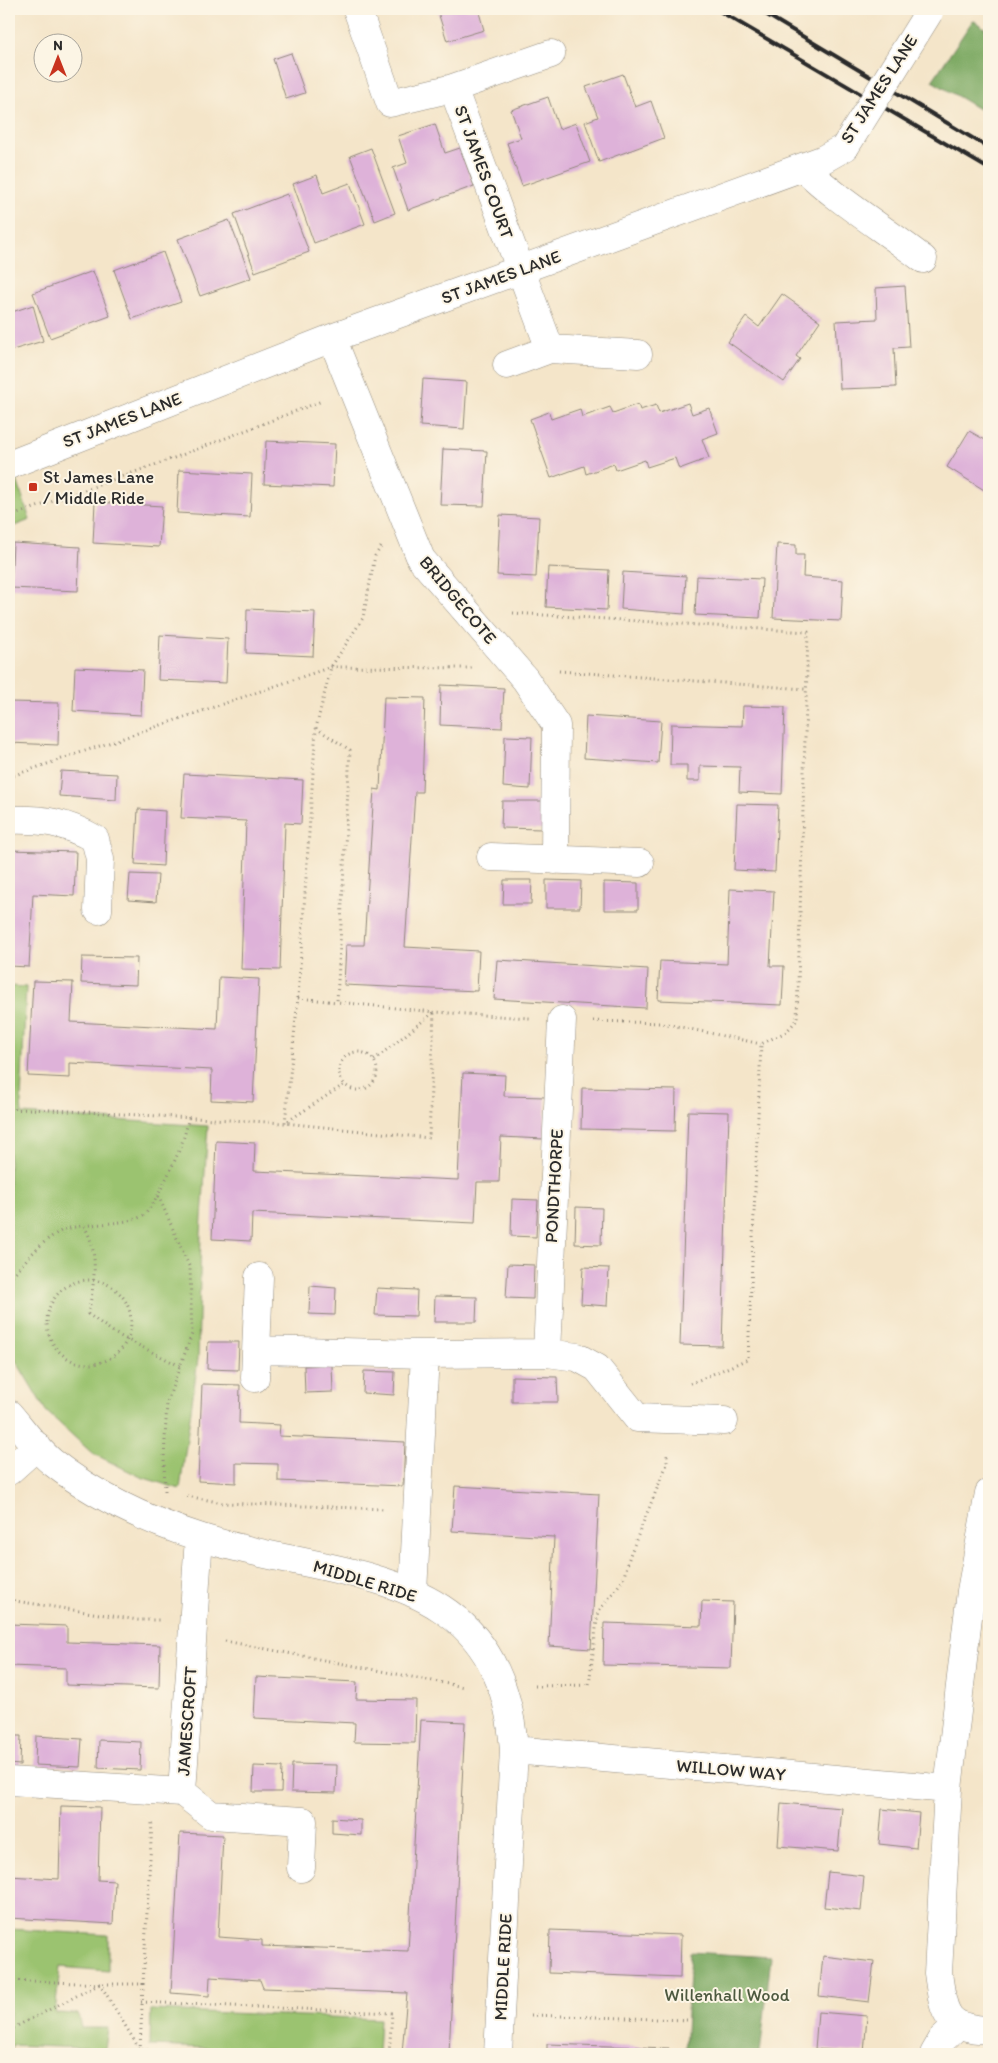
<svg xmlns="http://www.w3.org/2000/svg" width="998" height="2063" font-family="Itim,sans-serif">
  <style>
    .green { fill: #9bc36f; stroke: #63774d }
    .forest { fill: #7ca962; stroke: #546a46 }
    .building { fill: #deb2d9 }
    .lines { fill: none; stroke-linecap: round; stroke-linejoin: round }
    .minor-casing { stroke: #90887a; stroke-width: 29 }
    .path { stroke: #90887a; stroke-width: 3; stroke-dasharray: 1 4; stroke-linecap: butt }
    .minor { stroke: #fff; stroke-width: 28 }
    .rail { stroke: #2b2b2b; stroke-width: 4 }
    .minor-bridge-casing { stroke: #90887a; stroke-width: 29; stroke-linecap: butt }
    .minor-bridge { stroke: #fff; stroke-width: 28 }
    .poi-dot { fill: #c8321e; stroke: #fcf5e5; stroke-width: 2 }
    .labels { text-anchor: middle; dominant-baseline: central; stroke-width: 4; stroke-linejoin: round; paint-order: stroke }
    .street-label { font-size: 18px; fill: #2b2b2b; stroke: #fcf5e5 }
    .poi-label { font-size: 18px; fill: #2b2b2b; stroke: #fcf5e5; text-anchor: start }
    .park-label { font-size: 18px; fill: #4d593f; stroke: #fcf5e5 }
  </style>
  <rect width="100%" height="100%" fill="#fcf5e5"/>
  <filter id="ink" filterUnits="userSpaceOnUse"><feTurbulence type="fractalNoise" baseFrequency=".02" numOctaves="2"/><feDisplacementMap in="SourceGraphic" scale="10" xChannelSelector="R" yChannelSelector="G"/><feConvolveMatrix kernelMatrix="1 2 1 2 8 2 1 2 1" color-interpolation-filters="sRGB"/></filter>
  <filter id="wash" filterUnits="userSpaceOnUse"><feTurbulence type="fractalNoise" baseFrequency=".0096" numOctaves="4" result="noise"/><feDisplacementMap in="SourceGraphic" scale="20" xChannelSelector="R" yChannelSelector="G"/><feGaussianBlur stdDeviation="1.12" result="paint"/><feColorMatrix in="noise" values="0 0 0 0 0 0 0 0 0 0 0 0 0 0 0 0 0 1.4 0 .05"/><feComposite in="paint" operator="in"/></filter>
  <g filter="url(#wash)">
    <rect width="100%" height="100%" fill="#f4e5c9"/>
    <!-- green -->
    <path class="green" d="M17,480l13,40 -21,8v-45z
      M9,986l17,1 -5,115 1,12 186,12 -7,107 -3,126 -18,130 -39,-12 -49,-24 -46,-42 -37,-62z
      M9,1929l99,6v36l-48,-4 -5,46 23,1 3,14h27l-3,21 -93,-4 -1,9h-2z
      M151,2010l229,9 -2,35 -228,-8z"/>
    <!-- forest -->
    <path class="forest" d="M973,20l16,11v84l-57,-34z
      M690,1952l81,5 -11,97h-75z"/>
    <g id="blocks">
      <!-- building -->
      <path class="building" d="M437,9h41l6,21 -37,11z
        M291,53l14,40 -19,6 -13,-40z
        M623,74l12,33 16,-6 13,37 -65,24 -14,-40 13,-5 -12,-30z
        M548,97l11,32 17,-6 14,39 -68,24 -15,-43 14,-5 -10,-28z
        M435,124l10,29 15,-5 14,38 -66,24 -15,-42 14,-5 -9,-27z
        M371,148l24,65 -20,8 -25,-65z
        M317,175l6,18 27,-10 15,41 -51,19 -21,-59z
        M287,194l22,58 -54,20 -21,-58z
        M229,220l22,58 -51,18 -22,-57z
        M163,252l18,50 -49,17 -18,-49z
        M93,271l17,45 -60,22 -17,-45z
        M905,286l4,61 -15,1 2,39 -56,2 -4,-68 41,-2 -1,-31z
        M782,294l38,27 -24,35 4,3 -16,23 -56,-40 18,-25 13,10z
        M33,305l10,36 -34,10v-38z
        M423,379l44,3 -3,47 -44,-3z
        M688,403l4,11 17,-6 9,25 -16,6 7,19 -30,11 -4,-11 -28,9 -2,-7 -29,10 -2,-6 -28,10 -2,-8 -33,12 -21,-59 19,-7 2,7 29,-10 2,8 28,-10 3,6 25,-9 2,6 16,-5 3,8z
        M969,431l20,11v51l-42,-26z
        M266,441l69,3 -2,43 -69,-3z
        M443,449l44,2 -3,55 -44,-1z
        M179,470l73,4 -2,43 -73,-4z
        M95,502l67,4 -3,41 -66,-4z
        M500,515l39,2 -3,60 -39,-2z
        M13,543l67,4 -2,44 -67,-3z
        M777,544l19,1v10h8l-1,22 40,3 -2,41 -68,-3z
        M548,567l61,3 -2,40 -61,-3z
        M623,572l63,4 -2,38 -63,-5z
        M697,576l65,3 -2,39 -65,-3z
        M247,609l68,3 -2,44 -67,-3z
        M160,635l68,4 -2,44 -68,-3z
        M75,667l68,3 -2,45 -68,-4z
        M441,685l63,3 -2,40 -62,-3z
        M384,697l41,1 -3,94h-7l-10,155 74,4 -2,40 -133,-6 2,-40h18l10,-156 6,1z
        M9,702l50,1 -1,42 -49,-2z
        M743,706l42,1 -3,87 -43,-2 1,-25 -40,-1v15h-13v-16h-17l1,-41 71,2z
        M586,716l75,5 -3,42 -74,-5z
        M505,736l27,1 -2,52 -27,-2z
        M61,771l56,3 -1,26 -57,-4z
        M184,774l119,6 -2,44 -16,-1 -5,147 -39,-1 5,-148 -65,-3z
        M502,801h42l-1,28 -42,-1z
        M737,804l41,1 -3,67 -41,-2z
        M138,809l27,2 -2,55 -28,-2z
        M9,850l67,2 -2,44 -41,-2 -4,73 -20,-1z
        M130,874l28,1 -2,27 -28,-2z
        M504,880h28l-1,24h-28z
        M546,880l35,1 -1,27h-34z
        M604,882l34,1v27h-34z
        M730,889l44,2 -4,75h14l-2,39 -124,-5 2,-39 67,3z
        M82,957l55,1 -1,27 -55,-2z
        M497,960l151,9 -2,39 -152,-9z
        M219,977l40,2 -6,123 -42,-2 1,-30 -142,-7v15l-42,-2 5,-95 40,1 -2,40 146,7z
        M463,1073l42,2 -1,21 42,1 -2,42 -43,-2 -2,45h-22l-2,41 -223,-10 -1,28 -39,-2 4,-98 39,2 -1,28 204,9z
        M582,1088l94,2 -1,41 -94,-2z
        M688,1111l41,1 -7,234 -42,-1z
        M512,1199l26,1 -2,37 -25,-1z
        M576,1207l26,1 -1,37 -26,-1z
        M508,1264l26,1 -1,34 -27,-1z
        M583,1267l26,1 -2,38 -26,-2z
        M310,1286l26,2 -1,27 -26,-1z
        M377,1288l40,2 -1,26 -41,-1z
        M435,1296l42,1 -1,25h-42z
        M208,1342h31l-1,28 -31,-1z
        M332,1365l1,27 -28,1 -1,-27z
        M364,1371l31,1 -1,23 -31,-2z
        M512,1376l45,1 1,25h-46z
        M202,1384l38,1 -1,38 41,2 -1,11 126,6 -2,44 -125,-5v-17l-42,-1v20l-38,-2z
        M455,1486l144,8 -8,155 -42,-3 5,-109 -102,-6z
        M702,1601l31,1 -2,66 -128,-3 1,-42 97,3z
        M9,1624l58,2v16l93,3 -1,43 -93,-3v-17l-57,-2z
        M256,1677l101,5 -1,17 60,1 -1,43 -61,-1 1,-19 -101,-5z
        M421,1720l44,2 -16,332h-47l5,-61 -144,-5 -3,-8 -50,-3 -1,19 -38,-3 9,-160 43,2 -5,102 44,3v6l146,5z
        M9,1736h12l-1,29 -11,-1z
        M36,1736l46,3 -2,28 -45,-2z
        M99,1740l42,2 -1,28 -42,-2z
        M292,1764l45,1 -1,28 -45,-1z
        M254,1766l28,1 -1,25h-28z
        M781,1803l61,5 -4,43 -60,-5z
        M61,1806l39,1 -2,73 17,1 -2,43 -104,-6v-42l50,3z
        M882,1809l37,4 -3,35 -37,-4z
        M332,1818l29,2v15l-29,-2z
        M828,1872l36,4 -3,35 -37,-4z
        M550,1930l131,5 -1,43 -131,-5z
        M823,1956l51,6 -5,40 -50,-6z
        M818,2012l49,4 -3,37 -49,-4z
        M547,2044l122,4 -1,6h-121z"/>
    </g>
  </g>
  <g filter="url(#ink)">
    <use href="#blocks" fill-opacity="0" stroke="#90887a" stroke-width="1"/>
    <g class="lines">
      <!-- minor casing -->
      <g class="minor-casing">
        <path id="minor" d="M357,9l33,94 63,-15 97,261 88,5
          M453,88l98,-34
          M803,167c36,35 80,61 120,92
          M332,338l89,221 104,120 31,46 -1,135
          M507,365l43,-16
          M9,465l323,-127 490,-178 23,-13
          M9,820c34,-1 56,2 86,19l5,20 -2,51
          M491,857l149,6
          M258,1350l167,4 122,-1 30,4 20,11 40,50 87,3
          M547,1353l15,-333
          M255,1378l4,-101
          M9,1414c13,15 27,35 43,48 43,34 94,58 147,75 137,44 302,23 315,213l-16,304
          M9,1471l28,-25
          M989,1493l-18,98 -23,198 -10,184c6,41 6,55 51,57
          M413,1593l12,-239
          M514,1750l434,39
          M9,1781l173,11 17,-255
          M182,1792l29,23 92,6 -2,47
          M934,2054l8,-14 16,-15"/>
      </g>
      <!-- path -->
      <path class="path" d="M9,517l165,-59 148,-57
        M381,547l-6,9 -12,62 -32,49 -15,61 -18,270 -13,125 144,15 5,-126
        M513,613l295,19 -11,388 -11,12 -25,12 -13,315 -61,26
        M559,671l246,18
        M316,728l34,22 -13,252 97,10 96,6
        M9,777l322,-110 141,1
        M298,998l39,4
        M593,1021l69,2 99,21
        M339 1071a19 19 0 1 1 38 0a19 19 0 1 1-38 0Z
        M374,1060l60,-48
        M9,1110l22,-1 254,14 60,-39
        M84,1226c16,26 10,59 4,88l28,20 64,32
        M9,1279c14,-15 31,-37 50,-47 21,-11 71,-5 86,-18 5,-5 9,-13 13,-19
        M47 1322a42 42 0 1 1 84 0a42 42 0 1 1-84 0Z
        M165,1491l-1,-32 3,-57 25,-68 -2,-66 -32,-73c13,-26 26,-50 31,-79
        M187,1496l36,7 162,6
        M9,1600l129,20h24
        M225,1641l239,46
        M535,1686l54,-1 9,-73 25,-32 7,-25 37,-91v-11
        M9,1980l91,4 40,66 98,4
        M143,1984l9,-161
        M141,2002l251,11 -3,41
        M531,2015l157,5
        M9,2030l91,-46h43l-3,65"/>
      <!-- minor -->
      <use href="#minor" class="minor"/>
      <!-- rail -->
      <path class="rail" d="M716,9l273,160
        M757,9l232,139"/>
      <!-- minor-bridge casing -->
      <g class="minor-bridge-casing">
        <path id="minor-bridge" d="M845,147l84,-135"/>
      </g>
      <!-- minor-bridge -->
      <use href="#minor-bridge" class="minor-bridge"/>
    </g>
  </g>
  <!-- markers -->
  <rect class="poi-dot" x="28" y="482" width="10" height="10" rx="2.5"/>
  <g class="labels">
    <!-- street labels -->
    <g class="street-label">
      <text transform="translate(879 89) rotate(-57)">ST JAMES LANE</text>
      <text transform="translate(484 172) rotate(70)">ST JAMES COURT</text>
      <text transform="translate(501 277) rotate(-20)">ST JAMES LANE</text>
      <text transform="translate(122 420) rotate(-21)">ST JAMES LANE</text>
      <text transform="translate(458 600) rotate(50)">BRIDGECOTE</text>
      <text transform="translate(554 1186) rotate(-87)">PONDTHORPE</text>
      <text transform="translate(365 1581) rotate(17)">MIDDLE RIDE</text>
      <text transform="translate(187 1721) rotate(-86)">JAMESCROFT</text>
      <text transform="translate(731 1770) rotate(5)">WILLOW WAY</text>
      <text transform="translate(503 1967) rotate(-87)">MIDDLE RIDE</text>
    </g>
    <!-- poi labels -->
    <g class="poi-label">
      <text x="43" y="477">St James Lane<tspan x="43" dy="21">/ Middle Ride</tspan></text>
    </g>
    <!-- park labels -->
    <g class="park-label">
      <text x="727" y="1995">Willenhall Wood</text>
    </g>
  </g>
  <!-- margin -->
  <rect width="998" height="2063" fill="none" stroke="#fcf5e5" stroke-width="30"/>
  <!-- north arrow -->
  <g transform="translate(58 58)"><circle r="24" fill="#fcf5e5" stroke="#a8a49b"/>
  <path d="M0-4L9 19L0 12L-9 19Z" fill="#c8321e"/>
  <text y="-8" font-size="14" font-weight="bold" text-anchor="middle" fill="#2b2b2b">N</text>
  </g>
</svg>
